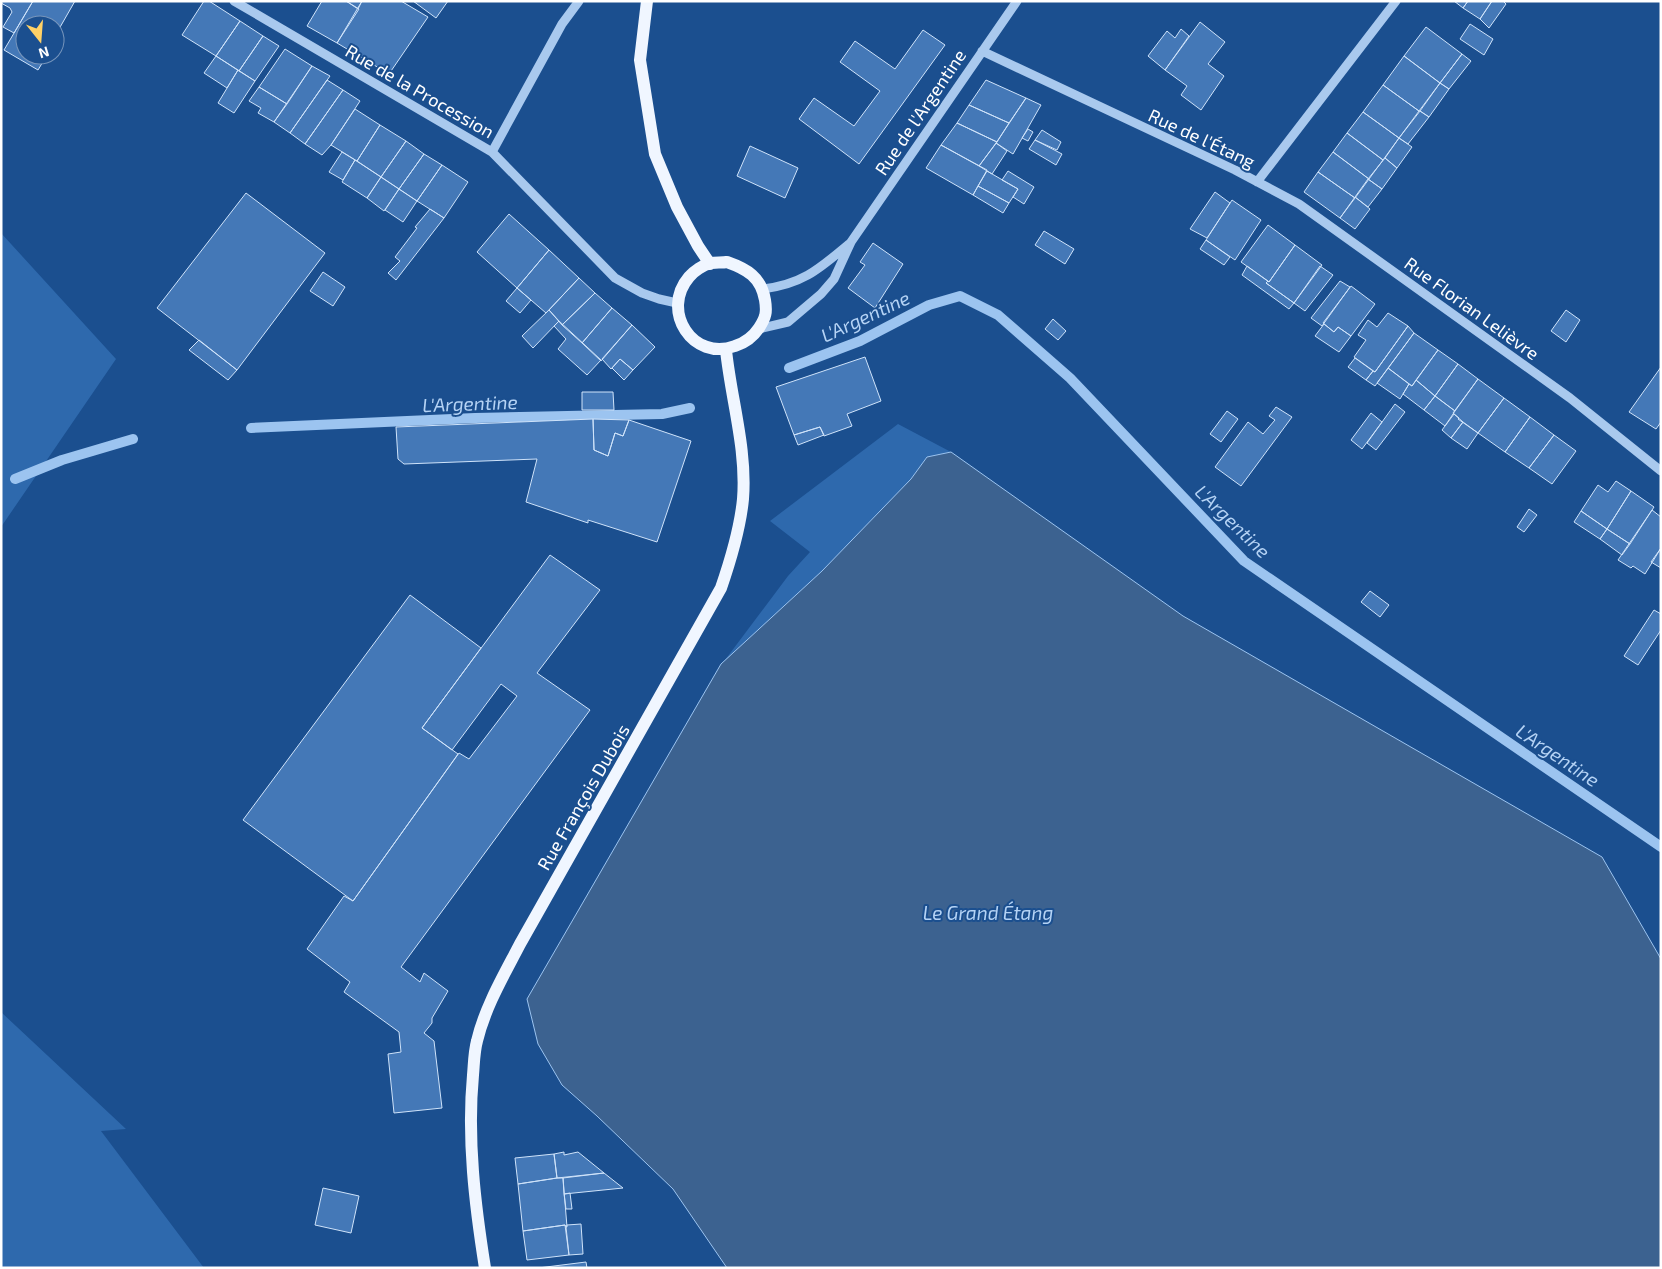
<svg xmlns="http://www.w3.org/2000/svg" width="1662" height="1269" font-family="'Exo 2',sans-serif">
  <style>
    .green { fill: #2e69ad }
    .water { fill: #3c6290; stroke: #9cc4f0 }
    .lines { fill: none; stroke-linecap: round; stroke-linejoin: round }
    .stream { stroke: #9cc4f0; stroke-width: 10 }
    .building { fill: #4478b7; stroke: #cfe3fa }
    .minor { stroke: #a9c9ee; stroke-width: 9 }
    .major { stroke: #f0f6ff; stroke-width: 12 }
    .labels { text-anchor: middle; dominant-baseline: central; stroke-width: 4; stroke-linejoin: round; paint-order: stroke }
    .street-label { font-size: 18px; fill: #fff; stroke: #1b4f8f }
    .water-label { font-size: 19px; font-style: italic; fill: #b5d3f5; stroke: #1b4f8f }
  </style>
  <rect width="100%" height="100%" fill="#1b4f8f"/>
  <!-- green -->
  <path class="green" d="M1,233l115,126 -115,168z
    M898,424l53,28 -24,5 -16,22 -89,92 -100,93 66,-88 22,-24 -40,-31z
    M1,1012l125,117 -25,2 103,137h-203z"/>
  <!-- water -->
  <path class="water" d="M951,452l232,164 419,241 59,102v309h-934l-54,-79 -76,-73 -35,-31 -24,-41 -11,-45 194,-335 101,-93 89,-92 16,-22z"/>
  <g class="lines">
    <!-- stream -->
    <path class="stream" d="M789,368l71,-27 69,-36 31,-9 38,19 72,63 174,183 417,286
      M251,428l224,-10 187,-4 28,-6
      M15,479l47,-19 71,-21"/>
  </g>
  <!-- building -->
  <path class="building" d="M1,1h32l-19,32 -11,-6 9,-15 -2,-4 -9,-5z
    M33,1h42l-20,35v-11h-30v30h22l-9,15 -34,-20z
    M204,1h5l31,20 -24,35 -34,-21z
    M322,1h24l13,8 -22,34 -30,-17z
    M346,1h16l-4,8z
    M362,1h39l27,16 -39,57 -52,-31z
    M413,1h35l-12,17z
    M1454,1h14l-5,7z
    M1468,1h24l-12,18 -17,-11z
    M1492,1h11l3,3 -17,24 -9,-9z
    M240,21l23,15 -24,35 -23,-15z
    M1200,22l25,20 -17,22 16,12 -23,34 -20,-15 6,-9 -22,-16z
    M1470,24l23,15 -9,16 -24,-16z
    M1426,27l36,27 -22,29 -36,-27z
    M1181,29l8,7 -24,34 -17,-14 19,-25 8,7z
    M923,30l22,15 -86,119 -60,-45 15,-21 40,28 26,-35 -40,-29 15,-21 40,28z
    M263,36l16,10 -24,35 -16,-10z
    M285,49l27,17 -25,38 -28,-17z
    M1462,54l9,7 -22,28 -9,-6z
    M216,56l22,14 -11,18 -23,-15z
    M1404,56l36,27 -21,28 -36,-26z
    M312,66l18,10 -40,57 -16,-11z
    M238,70l17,11 -21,32 -16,-10z
    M327,80l16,10 -38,54 -15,-11z
    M986,80l40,18 -17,25 -40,-18z
    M1440,83l9,6 -20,28 -9,-6z
    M1383,85l36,26 -20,27 -36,-26z
    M259,87l28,17 -13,18 -16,-9 3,-5 -12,-7z
    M343,90l17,11 -29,44 -9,10 -17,-11z
    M1026,98l15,7 -28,49 -17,-11z
    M969,105l40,18 -12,19 -40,-19z
    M355,109l25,16 -23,36 -26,-16z
    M1420,111l9,6 -21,27 -9,-6z
    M1363,112l36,26 -16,22 -36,-27z
    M957,123l40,19 -18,24 -38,-21z
    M380,125l26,16 -25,36 -24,-16z
    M1028,129l5,3 -5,9 -6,-3z
    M1042,130l19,12 -4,8 -22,-10z
    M1347,133l36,27 -14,19 -36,-27z
    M1399,138l13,9 -15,21 -12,-10z
    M1035,140l27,14 -6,11 -27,-16z
    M406,141l18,13 -25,35 -18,-12z
    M996,143l11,8 -15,23 -13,-8z
    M941,145l46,25 -14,25 -47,-27z
    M750,146l48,22 -13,30 -48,-22z
    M342,152l13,8 -12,20 -14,-8z
    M1333,152l36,27 -14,19 -37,-26z
    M424,154l18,11 -25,36 -18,-12z
    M1385,158l12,10 -15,21 -14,-10z
    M355,160l26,17 -14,21 -25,-16z
    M442,165l26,17 -24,36 -27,-17z
    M987,171l31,18 -9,14 -31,-17z
    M1008,171l26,16 -10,17 -11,-7 5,-8 -16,-9z
    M1318,172l37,26 -15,20 -36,-26z
    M381,177l18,12 -15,22 -17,-13z
    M1368,179l14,10 -14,18 -13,-10z
    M978,186l31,17 -6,10 -30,-18z
    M399,189l18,12 -14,21 -18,-12z
    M1215,192l15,11 -23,35 -17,-9z
    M246,193l79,60 -88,117 -80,-62z
    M1355,197l15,12 -15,20 -15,-11z
    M1232,200l29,20 -26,40 -29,-20z
    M430,209l14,9 -48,62 -8,-7 12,-12 -5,-4 22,-29 -2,-1z
    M509,214l40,36 -32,38 -40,-36z
    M1268,225l27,20 -26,37 -28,-20z
    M1044,231l30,18 -9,15 -30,-19z
    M1206,240l24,17 -6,8 -24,-16z
    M873,243l30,21 -28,44 -27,-20 17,-23 -5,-3z
    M1295,245l27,20 -28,38 -28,-20 2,-2 1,1z
    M549,250l30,28 -33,35 -29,-25z
    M1247,266l21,15 -2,2 28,20 -5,6 -47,-34z
    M1320,266l13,9 -28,36 -11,-8z
    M323,272l22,15 -12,19 -23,-15z
    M579,278l16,15 -33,32 -13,-15z
    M1340,281l10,6 -28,39 -11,-8z
    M1351,286l24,18 -24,32 -13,-9 -4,5 -11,-9z
    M517,288l14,12 -11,13 -14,-12z
    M595,293l17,15 -30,35 -20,-18z
    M612,308l20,17 -31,36 -19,-18z
    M549,310l10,11 -26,27 -11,-12z
    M1566,310l14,10 -14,22 -15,-11z
    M1388,313l20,13 -33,46 -21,-15 12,-17 -8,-5 10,-15 9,7z
    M1053,319l13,12 -8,9 -13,-11z
    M559,321l42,39 -14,15 -29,-26 8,-10 -12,-13z
    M1324,324l10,8 4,-5 13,9 -12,16 -24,-16z
    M632,325l23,22 -22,23 -13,-11 -9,10 -9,-10z
    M1408,326l6,7 -39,53 -9,-6 7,-9 2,1z
    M1414,333l24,17 -26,36 -24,-18z
    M199,340l38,30 -9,10 -39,-30z
    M1438,350l20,14 -23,32 -19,-16z
    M865,357l16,44 -34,13 5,12 -28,10 -4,-9 -26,8 -18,-48z
    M1355,358l18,13 -7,9 -18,-13z
    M620,359l13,11 -9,10 -12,-12z
    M1458,364l20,15 -23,32 -20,-15z
    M1661,367v55l-5,7 -27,-17z
    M1388,368l21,16 -9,15 -23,-16z
    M1478,379l26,19 -26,35 -20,-14 1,-1 -6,-5z
    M1416,380l19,16 -11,14 -21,-16 6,-10 3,2z
    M582,392h31l1,18h-32z
    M1435,396l20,15 -10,15 -21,-16z
    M1504,398l26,19 -25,35 -27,-19z
    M1395,404l10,8 -29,38 -9,-7z
    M1276,407l16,10 -51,69 -26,-19 33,-45 15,12 12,-14 -6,-4z
    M1227,411l11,8 -17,23 -11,-8z
    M1371,413l11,9 -20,27 -11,-9z
    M1454,414l9,8 -12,16 -9,-8z
    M1530,417l24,18 -25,33 -24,-16z
    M593,419l1,31 14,6 7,-23 8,3 6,-16 62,21 -34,101 -69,-22v3l-62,-21 11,-43 -133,5 -6,-5 -2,-32z
    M593,419l36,1 -6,16 -8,-3 -7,23 -14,-6z
    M1463,422l15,11 -11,16 -16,-11z
    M820,427l4,8 -26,10 -4,-10z
    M1554,435l22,16 -24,33 -23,-16z
    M1616,481l15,10 -24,38 -26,-18 17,-26 10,7z
    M1631,491l23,16 -24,37 -23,-15z
    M1529,509l8,6 -13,17 -7,-5z
    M1652,510l9,7v31l-16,26 -12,-8 -2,2 -13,-8z
    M1581,511l26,18 -7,10 -26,-17z
    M1607,529l23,15 -8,11 -22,-16z
    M1661,548v20l-10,-6z
    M550,555l50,35 -63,83 53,37 -189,257 19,15 4,-9 24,18 -16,27v5l-8,10 10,8 8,67 -48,5 -6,-59 13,-2 -2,-20 -55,-40 6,-10 -43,-33 37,-53 9,5 106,-148 10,6 48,-63 -16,-12 -49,66 -30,-22z
    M1370,591l19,14 -9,12 -19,-15z
    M410,595l71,53 -59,80 36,26 -105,147 -110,-81z
    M1654,610l7,4v16l-23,35 -14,-9z
    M564,1152v3l14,-3 26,21 -47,5 -3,-24z
    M554,1154l3,24 -39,6 -3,-26z
    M604,1173l19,15 -59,6 -1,-16z
    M557,1178h6l4,49h-1l-1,-2 -42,6 -5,-47z
    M323,1188l36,8 -8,37 -36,-8z
    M570,1193l2,16h-6l-2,-15z
    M581,1224l2,30 -14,1 -3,-28 1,-2z
    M565,1225l4,30 -42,5 -4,-29z
    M586,1262l1,6h-49z"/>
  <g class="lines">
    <!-- minor -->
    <path class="minor" d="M234,1l258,151 123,126 27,15 17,6 18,4
      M982,51l253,119 64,34 271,194 91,73
      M492,152l70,-128 17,-23
      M1257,182l139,-181
      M763,289c40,-5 56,-20 86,-45
      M758,329l30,-7 33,-28 13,-15 17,-37 166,-241"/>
    <!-- major -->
    <path class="major" d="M647,1l-7,59 15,94 22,53 21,39 12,18
      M727,262c20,7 34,15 38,38 2,12 1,17 -6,28 -6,9 -14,15 -24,18 -42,16 -75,-35 -46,-69 5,-6 14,-12 22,-14 5,-1 11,0 16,-1z
      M485,1268c-10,-63 -18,-129 -12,-193 1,-11 1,-23 4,-34 8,-34 27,-66 43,-97l201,-356c10,-29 19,-58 22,-89 4,-50 -12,-100 -17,-149"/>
  </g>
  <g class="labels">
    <!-- street labels -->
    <g class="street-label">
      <text transform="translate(420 91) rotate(30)">Rue de la Procession</text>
      <text transform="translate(920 112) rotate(-56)">Rue de l'Argentine</text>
      <text transform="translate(1202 138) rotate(25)">Rue de l'Étang</text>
      <text transform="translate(1472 308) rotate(36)">Rue Florian Lelièvre</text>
      <text transform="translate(583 797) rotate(-60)">Rue François Dubois</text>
    </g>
    <!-- water labels -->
    <g class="water-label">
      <text transform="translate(865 316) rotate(-25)">L'Argentine</text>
      <text transform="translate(470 403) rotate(-2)">L'Argentine</text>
      <text transform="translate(1233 521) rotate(44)">L'Argentine</text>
      <text transform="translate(1558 755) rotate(34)">L'Argentine</text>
      <text x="988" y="912">Le Grand Étang</text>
    </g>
  </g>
  <!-- border -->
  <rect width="1662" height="1269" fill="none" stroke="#ffffff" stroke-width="5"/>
  <!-- north arrow -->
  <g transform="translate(40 40) rotate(163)"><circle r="24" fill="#1b4f8f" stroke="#7695bc"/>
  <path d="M0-4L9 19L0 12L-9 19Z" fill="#ffd166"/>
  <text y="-8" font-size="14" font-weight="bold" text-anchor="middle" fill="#ffffff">N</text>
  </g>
</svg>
